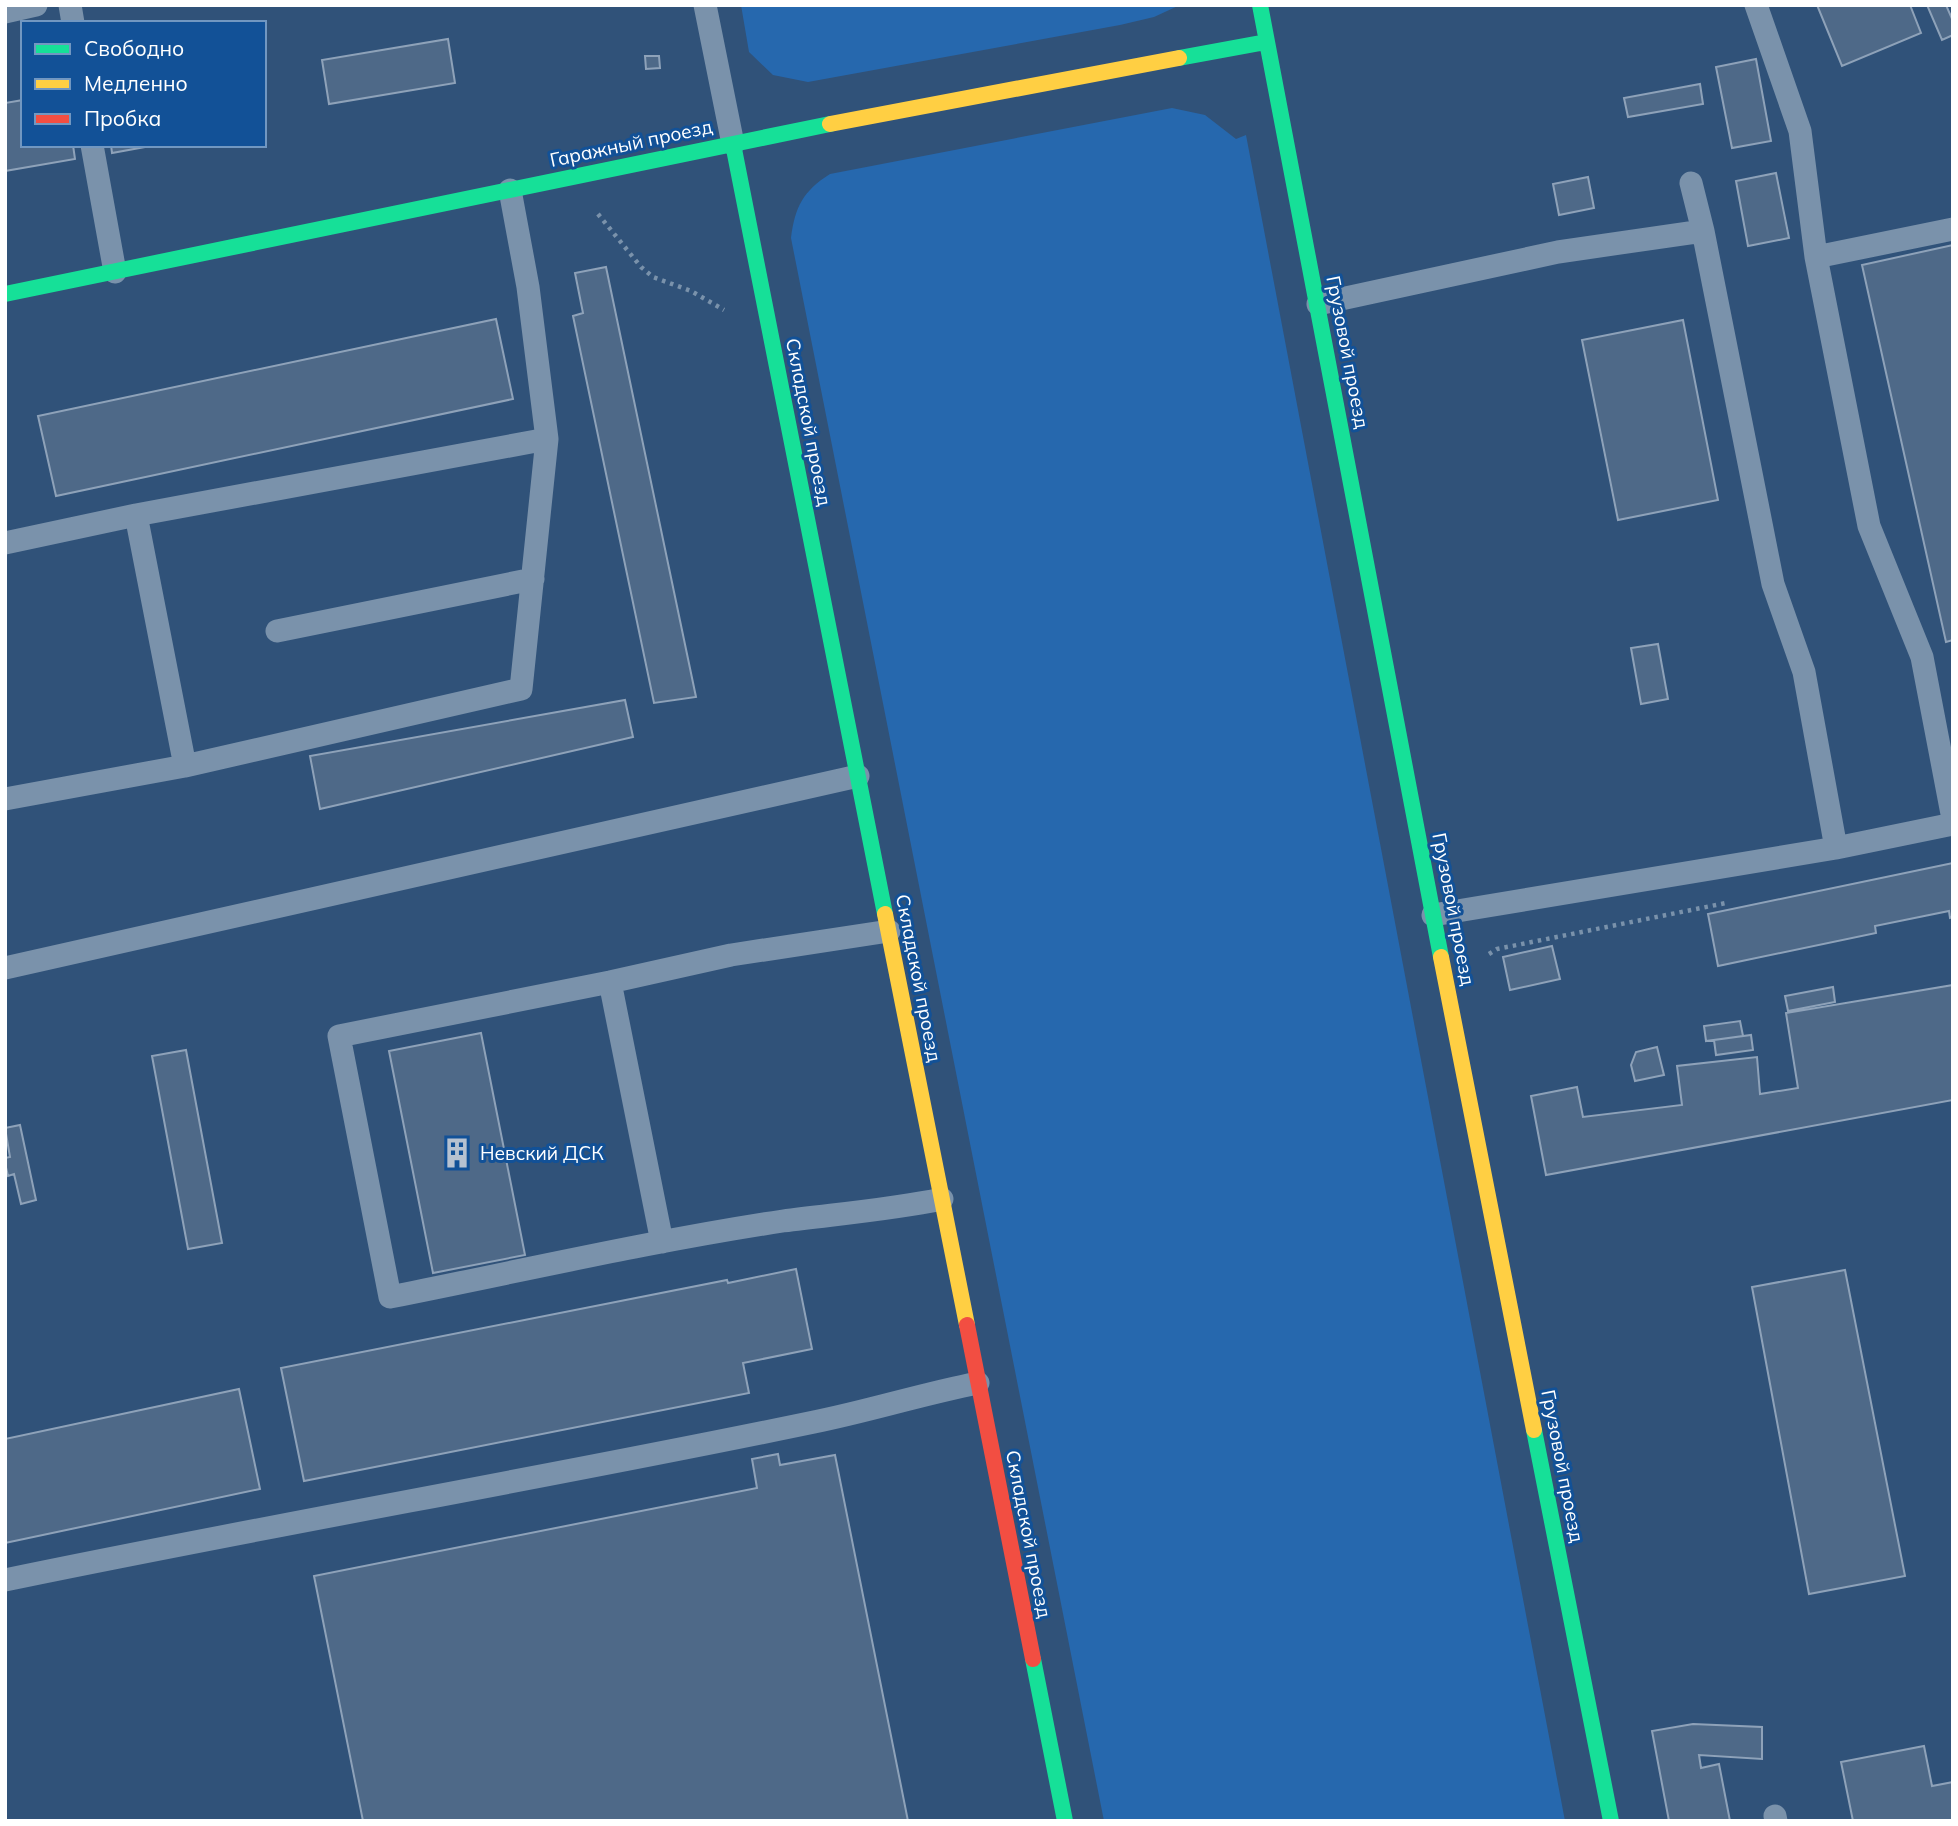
<svg xmlns="http://www.w3.org/2000/svg" width="1958" height="1826" font-family="Mulish,sans-serif">
  <style>
    .green { fill: #2668ae }
    .building { fill: #4e6988; stroke: #8ea2b9; stroke-width: 2 }
    .lines { fill: none; stroke-linecap: round; stroke-linejoin: round }
    .path { stroke: #7a92ab; stroke-width: 4.5; stroke-dasharray: 3.5 5; stroke-linecap: butt }
    .lane { stroke: #7a92ab; stroke-width: 23 }
    .fast { stroke: #16e098; stroke-width: 16 }
    .slow { stroke: #ffcf43; stroke-width: 16 }
    .jam { stroke: #f24e42; stroke-width: 16 }
    .labels { text-anchor: middle; dominant-baseline: central; stroke-width: 6; stroke-linejoin: round; paint-order: stroke }
    .street-label { font-size: 19px; fill: #fff; stroke: #125197 }
    .poi-label { font-size: 19px; fill: #fff; stroke: #125197; text-anchor: start }
  </style>
  <rect width="100%" height="100%" fill="#305279"/>
  <!-- green -->
  <path class="green" d="M741,5h439l-26,12 -34,8 -312,57 -35,-7 -24,-23z
    M1172,108l33,7 31,24 10,-4 319,1686h-461l-313,-1583c4,-31 12,-47 39,-64z"/>
  <!-- building -->
  <path class="building" d="M1817,5h93l11,28 -79,33z
    M1927,5h19l7,16v14l-11,5z
    M448,39l7,44 -126,21 -7,-44z
    M645,56h14l1,12 -14,1z
    M1756,59l15,82 -39,7 -16,-81z
    M1700,84l3,20 -75,13 -4,-19z
    M23,100v45h50l2,14 -70,12v-68z
    M111,145h45l-44,8z
    M1776,173l13,65 -41,8 -12,-65z
    M1588,177l6,31 -35,7 -6,-31z
    M1953,245v395l-7,2 -84,-377z
    M606,267l90,430 -42,6 -81,-387 10,-3 -8,-40z
    M496,319l17,80 -457,97 -18,-80z
    M1683,320l35,180 -100,20 -36,-180z
    M1658,644l10,55 -27,5 -10,-56z
    M625,700l8,37 -313,72 -10,-53z
    M1953,863v54l-3,1 -1,-7 -74,15 1,7 -158,33 -10,-52z
    M1552,946l8,33 -50,11 -7,-33z
    M1953,985v115l-407,75 -15,-79 46,-9 6,30 99,-12 -5,-39 80,-9 3,37 38,-6 -12,-75z
    M1833,987l2,15 -47,9 -3,-15z
    M1740,1021l3,15 -37,5 -2,-15z
    M481,1033l44,222 -92,18 -44,-222z
    M1751,1035l2,15 -37,5 -2,-15z
    M1657,1047l7,28 -29,6 -4,-16 5,-13z
    M186,1050l36,193 -34,6 -36,-193z
    M20,1125l16,75 -15,4 -7,-30 -6,2 -3,-13v-5l5,-1 -5,-29z
    M796,1269l16,80 -69,14 6,30 -445,88 -23,-113 446,-88 1,3z
    M1845,1270l60,306 -96,18 -57,-307z
    M239,1389l21,100 -255,54v-104z
    M778,1454l2,11 55,-10 73,366h-545l-49,-245 443,-88 -5,-29z
    M1693,1724l69,3v32l-63,-4 2,13 18,-4 11,57h-61l-17,-90z
    M1924,1746l8,40 21,-4v39h-100l-12,-59z"/>
  <g class="lines">
    <!-- path -->
    <path class="path" d="M598,214l43,53 12,10 38,14 33,19
      M1489,954l8,-5 229,-46"/>
    <!-- lane -->
    <path class="lane" d="M70,5l3,18
      M705,5l28,139
      M1756,5l44,126 16,126
      M5,12l31,-7
      M92,145l23,127
      M1691,183l12,48 70,353 31,88 32,176
      M1953,229l-137,28 53,269 53,131 31,162
      M1318,304l240,-52 145,-21
      M5,543l131,-28 411,-76
      M277,631l256,-52
      M185,766l336,-77 26,-250 -19,-152 -18,-97
      M5,799l180,-33 -49,-251
      M1433,915l403,-67 117,-24
      M889,931l-158,24 -121,27 -271,54 51,261c131,-26 261,-56 393,-76 53,-7 106,-11 159,-22
      M5,968l853,-192
      M610,982l52,260
      M5,1580c269,-56 540,-102 809,-158 55,-11 108,-28 164,-39
      M1775,1816l1,5"/>
    <!-- fast -->
    <path class="fast" d="M1260,5l181,952
      M1179,58l87,-16
      M733,144l152,770
      M5,294l825,-170
      M1534,1430l77,391
      M1033,1659l32,162"/>
    <!-- slow -->
    <path class="slow" d="M830,124l349,-66
      M885,914l82,411
      M1441,957l93,473"/>
    <!-- jam -->
    <path class="jam" d="M967,1325l66,334"/>
  </g>
  <!-- icons -->
  <defs>
    <g id="building-bare" transform="scale(2.415)"><path d="M-4-6H4V6H1V3H-1V6H-4ZM-2.5-4.3h1.7v1.8h-1.7ZM.8-4.3h1.7v1.8H.8ZM-2.5-1h1.7V.8h-1.7ZM.8-1h1.7V.8H.8Z" fill="#b7c2d0" stroke="#125197" stroke-width="2.5" paint-order="stroke"/></g>
  </defs>
  <g fill-rule="evenodd">
    <use href="#building-bare" x="457" y="1153"/>
  </g>
  <g class="labels">
    <!-- street labels -->
    <g class="street-label">
      <text transform="translate(631 143) rotate(-12)">Гаражный проезд</text>
      <text transform="translate(1348 352) rotate(79)">Грузовой проезд</text>
      <text transform="translate(809 422) rotate(79)">Складской проезд</text>
      <text transform="translate(1454 909) rotate(79)">Грузовой проезд</text>
      <text transform="translate(919 978) rotate(79)">Складской проезд</text>
      <text transform="translate(1563 1466) rotate(79)">Грузовой проезд</text>
      <text transform="translate(1029 1534) rotate(79)">Складской проезд</text>
    </g>
    <!-- poi labels -->
    <g class="poi-label">
      <text x="480" y="1153">Невский ДСК</text>
    </g>
  </g>
  <!-- border -->
  <rect width="1958" height="1826" fill="none" stroke="#ffffff" stroke-width="14"/>
  <!-- legend -->
  <rect x="21" y="21" width="245" height="126" fill="#125197" stroke="#7197c1" stroke-width="2"/>
  <rect x="35" y="44" width="35" height="10" fill="#16e098" stroke="#7197c1" stroke-width="2"/>
  <text x="84" y="56" font-size="21" fill="#ffffff">Свободно</text>
  <rect x="35" y="79" width="35" height="10" fill="#ffcf43" stroke="#7197c1" stroke-width="2"/>
  <text x="84" y="91" font-size="21" fill="#ffffff">Медленно</text>
  <rect x="35" y="114" width="35" height="10" fill="#f24e42" stroke="#7197c1" stroke-width="2"/>
  <text x="84" y="126" font-size="21" fill="#ffffff">Пробка</text>
</svg>
